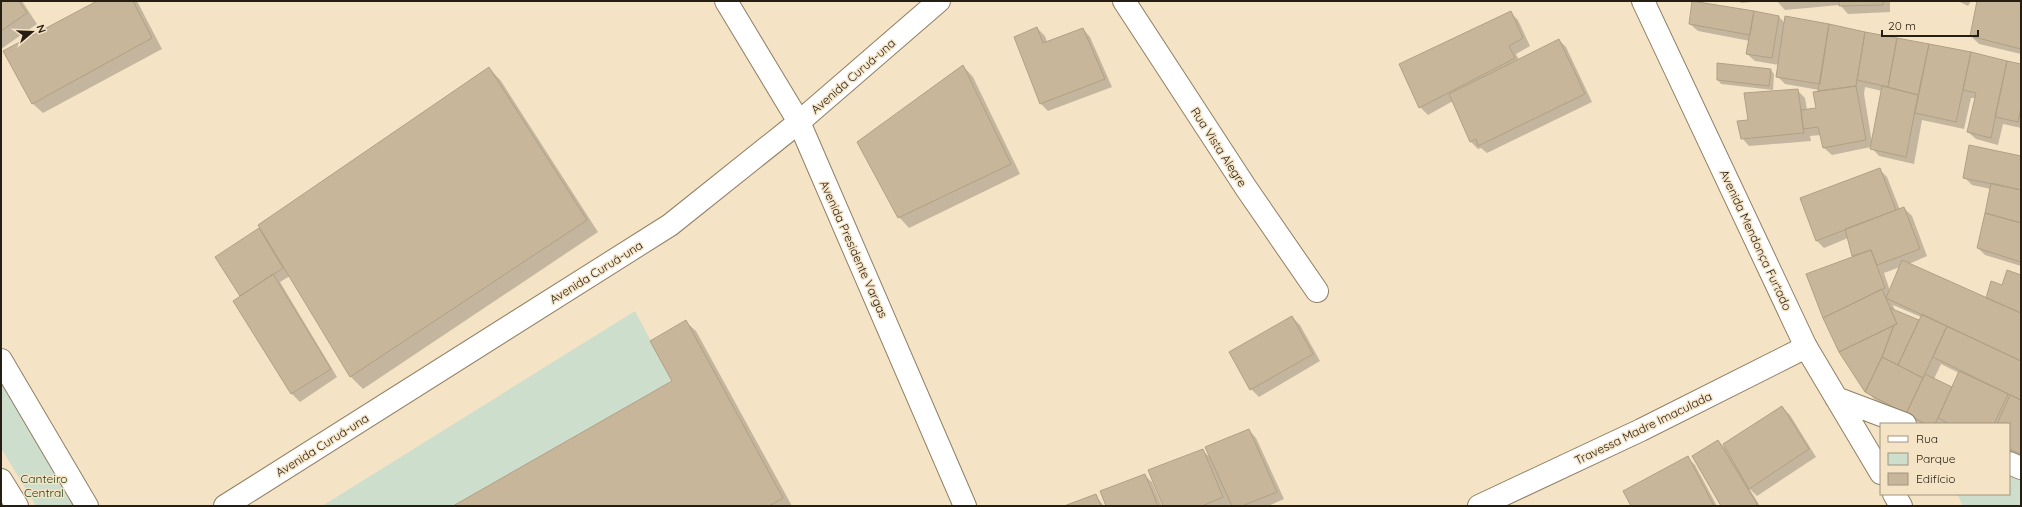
<svg xmlns="http://www.w3.org/2000/svg" width="2022" height="507" font-family="Quicksand,sans-serif">
  <style>
    .green { fill: #cddecc }
    .shadow { fill: #0003; fill-rule: evenodd }
    .building { fill: #c7b69a; stroke: #b0a084 }
    .lines { fill: none; stroke-linecap: round; stroke-linejoin: round }
    .minor-casing { stroke: #8f7f64; stroke-width: 24 }
    .tertiary-casing { stroke: #8f7f64; stroke-width: 24 }
    .secondary-casing { stroke: #8f7f64; stroke-width: 24 }
    .primary-casing { stroke: #8f7f64; stroke-width: 24 }
    .minor { stroke: #fff; stroke-width: 22 }
    .tertiary { stroke: #fff; stroke-width: 22 }
    .secondary { stroke: #fff; stroke-width: 22 }
    .primary { stroke: #fff; stroke-width: 22 }
    .labels { text-anchor: middle; dominant-baseline: central; stroke-width: 3; stroke-linejoin: round; paint-order: stroke }
    .street-label { font-size: 12px; fill: #241e13; stroke: #f5e3c6 }
    .park-label { font-size: 12px; fill: #183e18; stroke: #f5e3c6 }
  </style>
  <rect width="100%" height="100%" fill="#f5e3c6"/>
  <!-- green -->
  <path class="green" d="M635,311l37,70 -219,125h-131z
    M1,378l77,128h-42l-35,-58z
    M2009,475l12,6v25h-58l-6,-12h52z"/>
  <!-- shadow -->
  <path class="shadow" d="M1,1h21l15,23 -36,25z
    M99,1h38l25,48 -119,64 -11,-10z
    M1693,1l86,16 6,6 1,-5 185,35 50,12v63l-18,-4 -5,21 -22,-6 -8,-7 8,-34h-5l-7,31 -42,-9 -8,44 -35,-8 -8,-9 -39,8 -8,-7 -3,-13 -11,1 1,5 -62,5 -7,-8 7,-17 48,-31 8,8 2,12 10,-1 2,-19 -34,-6 -7,-7 1,-12 -24,-4 -8,-7 3,-13 -52,-10 -8,-7zM1865,87l17,4 -10,52 -8,-49z
    M1740,1h22l-21,2z
    M1777,1h113v11l-42,2 -8,-9 -55,5z
    M1958,1h13l-3,5z
    M1978,1h43v53l-42,-10 -8,-8z
    M1510,12l8,8 12,26 -14,8 3,6 40,-20 7,7 26,55 -105,51 -6,-5 -3,1 -8,-8 -17,-40 -25,14 -8,-8z
    M1037,28l8,8 2,6 36,-13 7,8 22,50 -64,24 -7,-7z
    M963,66l10,11 47,97 -111,54 -10,-11z
    M489,68l12,13 97,151 -235,157 -12,-12 -61,-101 -10,6 57,95 -37,25 -8,-8 -58,-93 7,-4 -24,-39 42,-29 3,4z
    M1771,70l3,4 -1,16 -52,-6 -3,-4z
    M2021,157v109l-36,-11 -7,-7 13,-59 -19,-4 -8,-8z
    M1879,169l8,8 13,33 4,-2 8,8 15,40 -18,8 77,35 16,-13 19,-10v182l-12,-6v-28h-88l-47,-25 -8,-8 -13,-134 -5,-19 -24,10 -8,-8zM1900,267l-10,24 -6,-18zM1893,305l28,12 -2,4 -24,-10zM1941,364l18,9 -7,16 -18,-10z
    M1292,317l8,8 20,36 -61,36 -8,-8z
    M685,321l11,10 96,175h-337l218,-124z
    M1782,407l8,8 26,42 -59,39 -8,-8 11,18h-38l-4,-65 8,8z
    M1249,430l7,8 28,61 -16,7h-35l-1,-2 -4,2h-64l38,-56 10,9z
    M1687,457l8,8 22,41h-85z
    M1144,475l8,7 10,24h-55z
    M1095,495l9,11h-37z"/>
  <!-- building -->
  <path class="building" d="M1,1h18l8,12 -26,18z
    M97,1h36l19,37 -120,66 -29,-53z
    M1692,1l62,10 -4,24 -61,-11z
    M1839,1h44v4l-44,1z
    M1977,1h44v48l-51,-13z
    M1511,11l12,27 -14,8 6,12 -96,50 -20,-44z
    M1754,11l25,5 -7,42 -26,-4z
    M1785,16l44,8 -9,60 -44,-7z
    M1829,24l36,8 -9,54 -38,5z
    M1037,27l6,16 40,-15 22,51 -65,25 -26,-67z
    M1865,32l32,6 -9,49 -31,-7z
    M1897,38l32,6 -11,51 -30,-8z
    M1559,39l26,55 -107,52 -2,-7 -6,3 -21,-48z
    M1929,44l42,8 -15,70 -41,-9z
    M1971,52l36,9 -16,77 -24,-6 9,-39 -13,-3z
    M2007,61l14,3v44l-3,14 -23,-5z
    M1717,63l54,6 -2,17 -52,-6z
    M963,65l48,99 -113,54 -41,-76z
    M489,67l98,153 -237,157 -92,-152z
    M1856,86l10,54 -43,8 -5,-21 -15,2 -2,-19 15,-2 -3,-16z
    M1882,86l36,9 -12,62 -36,-8z
    M1798,89l6,44 -63,6 -4,-18 11,-1 -4,-27z
    M1969,145l52,11v34l-58,-12z
    M1880,168l16,42 -80,31 -16,-43z
    M1991,183l30,7v33l-36,-10z
    M1904,207l16,42 -43,16 -6,-15 -19,6 -7,-27z
    M1985,213l36,10v39l-44,-14z
    M259,228l24,40 -43,28 -25,-39z
    M1871,250l14,38 -62,30 -17,-44z
    M1902,260l119,53v48l-135,-63z
    M2007,270l14,5v38l-35,-15 5,-17 11,4z
    M273,274l58,95 -40,25 -58,-93z
    M1882,289l15,35 -58,28 -16,-34z
    M1890,308l29,12 -21,45 -16,-8 12,-32 3,-1z
    M1922,314l25,12 -24,52 -25,-13z
    M1292,316l21,38 -63,36 -21,-38z
    M686,320l97,178 -14,8h-316l219,-125 -22,-40z
    M1894,325l-12,32 -17,35 -26,-40z
    M1947,326l74,35v39l-88,-43z
    M1882,357l41,21 -17,36 -41,-22z
    M1959,371l49,23 -14,30h-44l-12,-6z
    M1925,374l27,13 -17,37h-9l-20,-10z
    M2010,395l11,5v54l-12,-5v-25h-12z
    M1782,406l27,43 -60,40 -26,-45z
    M1249,429l28,63 -35,14h-10l-27,-59z
    M1718,440l39,64 -2,2h-34l-29,-50z
    M1203,449l20,48 -21,9h-39l-15,-36z
    M1688,456l26,50h-83l-8,-15z
    M1145,474l13,32h-52l-6,-15z
    M1096,494l5,12h-37z"/>
  <g class="lines">
    <!-- minor casing -->
    <g class="minor-casing">
      <path id="minor" d="M726,1l73,121 166,384
        M1124,1l122,187 71,103
        M1479,506l162,-76 165,-83"/>
    </g>
    <!-- tertiary casing -->
    <g class="tertiary-casing">
      <path id="tertiary" d="M1,360l86,146
        M1,480l16,26"/>
    </g>
    <!-- secondary casing -->
    <g class="secondary-casing">
      <path id="secondary" d="M1643,1l163,346 75,126
        M1836,398l69,26
        M2009,463l12,5
        M1894,494l7,12"/>
    </g>
    <!-- primary casing -->
    <g class="primary-casing">
      <path id="primary" d="M225,506l445,-281 129,-103 140,-121"/>
    </g>
    <!-- minor -->
    <use href="#minor" class="minor"/>
    <!-- tertiary -->
    <use href="#tertiary" class="tertiary"/>
    <!-- secondary -->
    <use href="#secondary" class="secondary"/>
    <!-- primary -->
    <use href="#primary" class="primary"/>
  </g>
  <g class="labels">
    <!-- street labels -->
    <g class="street-label">
      <text transform="translate(853 76) rotate(-41)">Avenida Curuá-una</text>
      <text transform="translate(1219 147) rotate(57)">Rua Vista Alegre</text>
      <text transform="translate(1756 240) rotate(65)">Avenida Mendonça Furtado</text>
      <text transform="translate(854 249) rotate(66)">Avenida Presidente Vargas</text>
      <text transform="translate(596 272) rotate(-32)">Avenida Curuá-una</text>
      <text transform="translate(1643 428) rotate(-26)">Travessa Madre Imaculada</text>
      <text transform="translate(322 445) rotate(-32)">Avenida Curuá-una</text>
    </g>
    <!-- park labels -->
    <g class="park-label">
      <text x="44" y="478">Canteiro<tspan x="44" dy="14">Central</tspan></text>
    </g>
  </g>
  <!-- border -->
  <rect width="2022" height="507" fill="none" stroke="#241e13" stroke-width="4"/>
  <!-- legend -->
  <rect x="1880" y="423" width="130" height="72" fill="#f5e3c6" stroke="#a1947e"/>
  <rect x="1888" y="436" width="20" height="6" fill="#ffffff" stroke="#a1947e"/>
  <text x="1916" y="443" font-size="12" fill="#241e13">Rua</text>
  <rect x="1888" y="453" width="20" height="12" fill="#cddecc" stroke="#a1947e"/>
  <text x="1916" y="463" font-size="12" fill="#241e13">Parque</text>
  <rect x="1888" y="473" width="20" height="12" fill="#c7b69a" stroke="#a1947e"/>
  <text x="1916" y="483" font-size="12" fill="#241e13">Edifício</text>
  <!-- north arrow -->
  <g transform="translate(32 32) rotate(71)" stroke="#f5e3c6" stroke-width="3" paint-order="stroke">
  <path d="M0-3L7 15L0 10L-7 15Z" fill="#241e13"/>
  <text y="-6" font-size="11" font-weight="bold" text-anchor="middle" fill="#241e13">N</text>
  </g>
  <!-- scale -->
  <path d="M1882 30v6h96v-6" fill="none" stroke="#241e13" stroke-width="2"/>
  <text x="1888" y="30" font-size="12" fill="#241e13" stroke="#f5e3c6" stroke-width="3" paint-order="stroke">20 m</text>
</svg>
